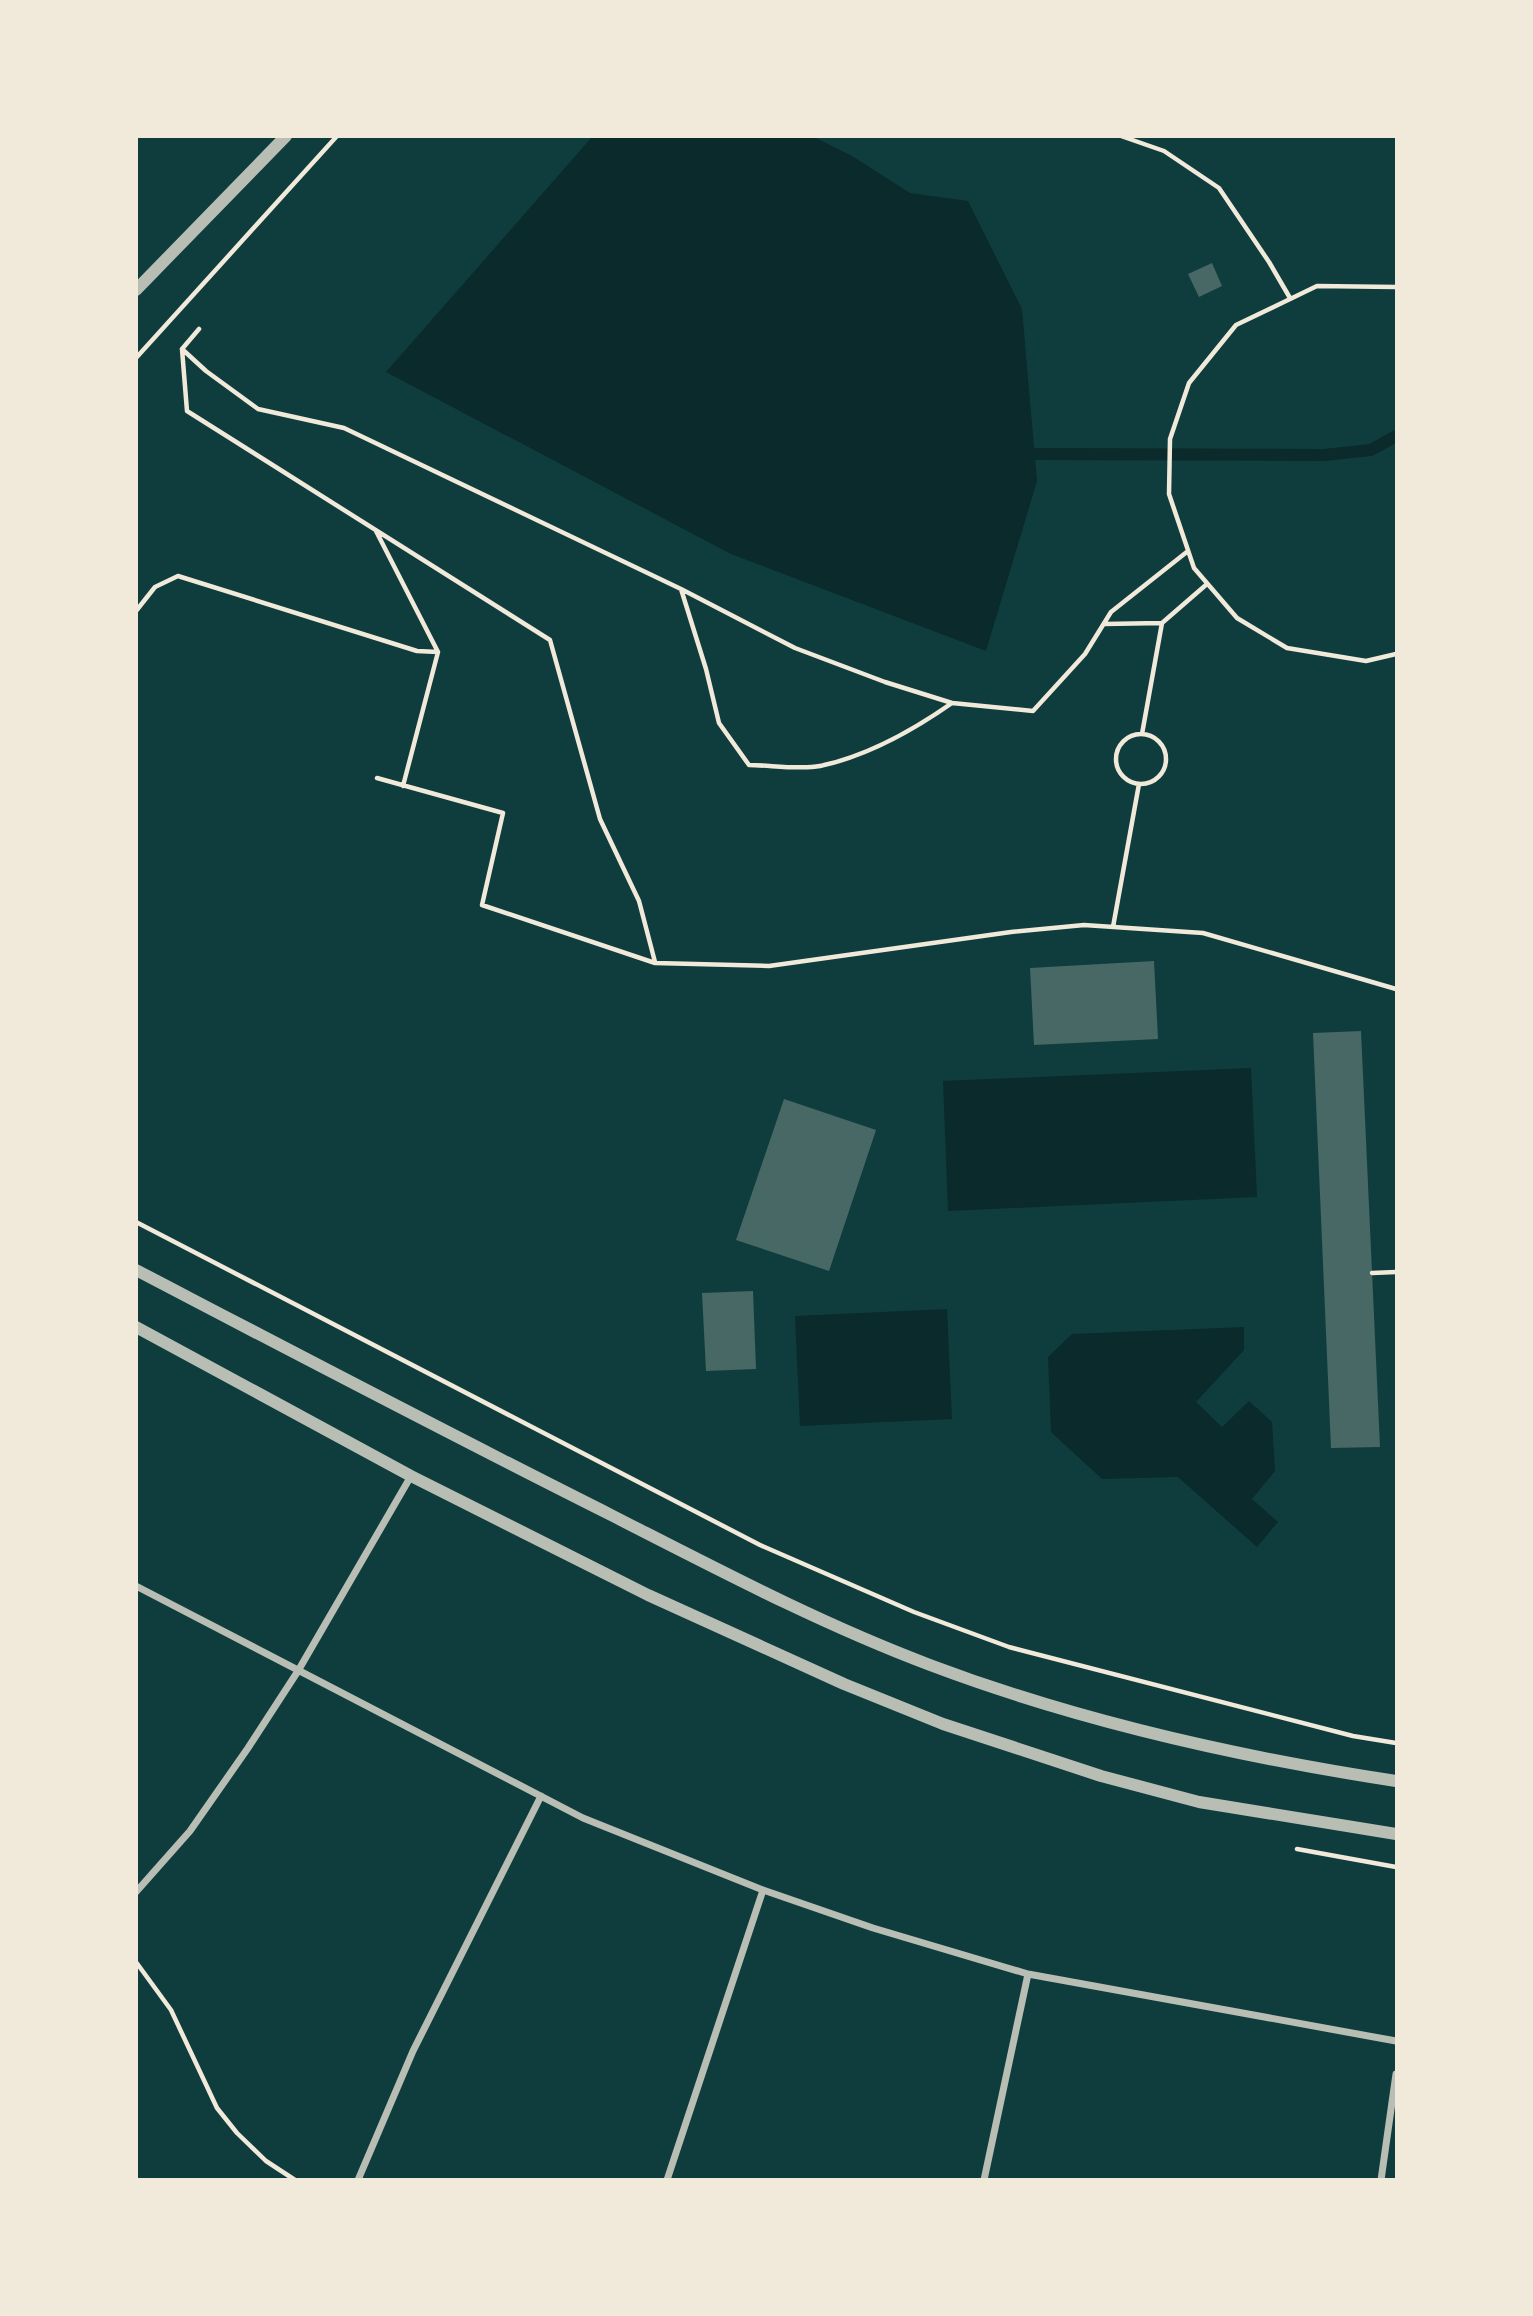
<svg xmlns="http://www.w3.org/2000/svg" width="1533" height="2316" font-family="Spectral,serif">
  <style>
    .water { fill: #0a2a2b }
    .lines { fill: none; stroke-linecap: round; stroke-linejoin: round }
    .stream { stroke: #0a2a2b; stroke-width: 12 }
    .building { fill: #486865 }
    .path { stroke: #f1e9da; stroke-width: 4.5 }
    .minor { stroke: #b8beb3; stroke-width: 7 }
    .tertiary { stroke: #b8beb3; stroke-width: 12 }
  </style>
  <rect width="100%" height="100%" fill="#0f3d3e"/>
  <!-- water -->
  <path class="water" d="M592,137h222l38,19 58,37 58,8 54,108 15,172 -51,170 -255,-97 -345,-182z
    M1251,1068l6,129 -309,14 -5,-130z
    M947,1309l5,110 -152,7 -5,-110z
    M1244,1327v23l-48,52 26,25 27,-26 23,21 3,49 -23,28 26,23 -21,25 -79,-70 -76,2 -51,-47 -3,-75 24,-23z"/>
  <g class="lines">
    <!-- stream -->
    <path class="stream" d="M1035,454l289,1 47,-5 25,-14"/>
  </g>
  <!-- building -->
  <path class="building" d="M1212,263l10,23 -23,11 -11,-23z
    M1154,961l4,78 -124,6 -4,-77z
    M1361,1031l19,416 -49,1 -18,-415z
    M784,1099l92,31 -47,141 -93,-31z
    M753,1291l3,78 -50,2 -4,-78z"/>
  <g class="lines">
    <!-- path -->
    <path class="path" d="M1121,136l43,15 55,37 50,74 21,36
      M1396,287l-79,-1 -81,39 -47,58 -19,56 -1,55 25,74 43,50 50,30 79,13 30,-7
      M199,329l-17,20 5,62 363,229 50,179 39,82 16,61
      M182,349l24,22 52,38 86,19 337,161
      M136,358l201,-222
      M376,531l62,121 -35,134
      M136,611l19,-24 23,-11 239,75 21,1
      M1104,624l58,-1 45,-39
      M952,703l-67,-21 -90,-34 -114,-59 25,80 13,54 30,42c20,0 51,5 71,1 48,-10 92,-35 132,-63l81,8 52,-57 26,-42 77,-61
      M1142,734l20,-111
      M1116 759a25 25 0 1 1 50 0a25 25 0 1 1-50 0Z
      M377,778l126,35 -21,92 173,58 114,3 242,-34 73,-7 119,8 193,56
      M1113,927l26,-143
      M136,1222l624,323 154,67 95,35 344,89 43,7
      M1372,1273l24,-1
      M1297,1849l99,18
      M136,1962l35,48 46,98 20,25 29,28 29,19"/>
    <!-- minor -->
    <path class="minor" d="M136,1586l447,232 180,72 110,38 155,46 368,67
      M136,1892l54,-61 58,-83 50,-77 113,-195
      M358,2180l55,-129 128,-255
      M667,2180l96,-290
      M984,2180l44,-206
      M1381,2180l15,-106"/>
    <!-- tertiary -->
    <path class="tertiary" d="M136,290l150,-154
      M136,1270c159,83 317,166 477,246 104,53 208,108 317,149 151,57 308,92 466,116
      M136,1327l275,149 237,119 196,89 99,40 158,52 98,26 197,32"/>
  </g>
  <!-- border -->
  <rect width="1533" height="2316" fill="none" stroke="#f1e9da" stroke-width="276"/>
</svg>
